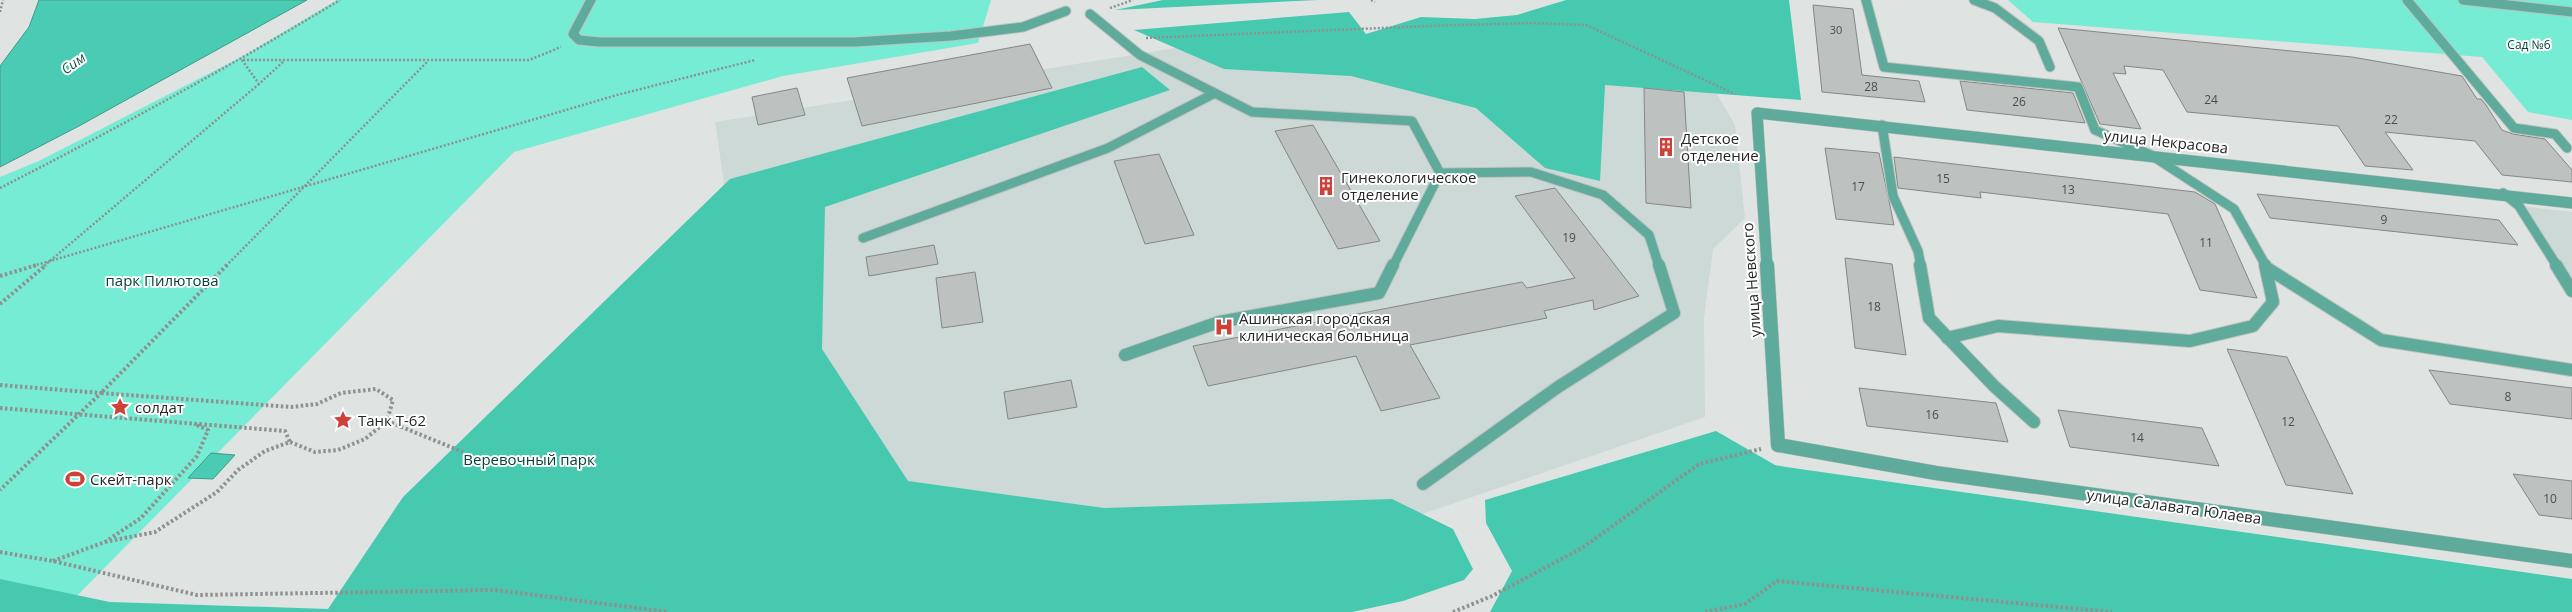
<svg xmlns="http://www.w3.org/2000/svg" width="2572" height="612" font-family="'Open Sans',sans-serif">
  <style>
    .built { fill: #ccd9d6 }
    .green { fill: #75ecd3 }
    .forest { fill: #47c9b0 }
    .water { fill: #4acbb3; stroke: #3f9a89 }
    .building { fill: #bdc1c0; stroke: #838786 }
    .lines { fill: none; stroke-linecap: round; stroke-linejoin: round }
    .service-far1-casing { stroke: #bec2c0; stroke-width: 11 }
    .service-casing { stroke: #bec2c0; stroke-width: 14 }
    .minor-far1-casing { stroke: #bec2c0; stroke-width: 12 }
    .minor-casing { stroke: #bec2c0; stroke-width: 15 }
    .path-far1 { stroke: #8d918f; stroke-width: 2.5; stroke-dasharray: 2 2; stroke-linecap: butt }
    .path { stroke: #8d918f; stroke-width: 4; stroke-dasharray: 2.5 2.5; stroke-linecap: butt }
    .service-far1 { stroke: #5fab9b; stroke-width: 9 }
    .service { stroke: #5fab9b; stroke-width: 12 }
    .minor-far1 { stroke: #5fab9b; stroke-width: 11 }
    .minor { stroke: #5fab9b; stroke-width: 14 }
    .labels { text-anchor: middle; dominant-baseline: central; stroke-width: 4; stroke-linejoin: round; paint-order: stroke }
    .far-number-label { font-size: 11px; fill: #4b4e4c }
    .far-park-label { font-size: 12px; fill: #064238; stroke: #fff }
    .number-label { font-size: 12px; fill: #4b4e4c }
    .far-water-label { font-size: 14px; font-style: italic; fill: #1c5247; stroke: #fff }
    .poi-label { font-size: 15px; fill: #252726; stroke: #fff; text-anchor: start }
    .street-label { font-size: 15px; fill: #252726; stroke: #fff }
    .park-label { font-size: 15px; fill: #064238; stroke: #fff }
  </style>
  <rect width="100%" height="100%" fill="#dfe4e2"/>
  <!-- built -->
  <path class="built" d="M1579,29l138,65 18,31 10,93 -32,31 -9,69 1,99 -568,195 -361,-78 -61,-412 504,-81z
    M2519,206l53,6v79z"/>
  <!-- green -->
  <path class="green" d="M337,0h654l-13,43 -195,33 -269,76 -453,460h-61v-435l39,-16 206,-106z
    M2008,0h564v120l-44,-8 -46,-55 -449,-35z"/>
  <!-- forest -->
  <path class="forest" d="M1163,0h155l-203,10z
    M1566,0h223l12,100 -196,-15 -5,96 -55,-13 -69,-60 -125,-32 -127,-7 -90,-39 215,-18 17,22 55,-17 54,2 42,-4z
    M1142,67l28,23 -345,117 -3,142 86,132 196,27 288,-9 61,30 20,40 -9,11 -61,21 -51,11h-1352v-33l110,23 218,7 75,-112 327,-318z
    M1716,431l59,34 11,2 786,112v33h-1082l22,-41 -26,-48 -1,-23z"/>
  <!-- water -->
  <path class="water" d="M39,0h268l-228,126 -79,41v-101l29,-39z
    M211,453l24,2 -22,24 -25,-1z"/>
  <!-- building -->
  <path class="building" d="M1813,5l40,4 9,66 57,6 6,21 -103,-10z
    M2058,28l294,29 110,19 15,23h4l5,6 16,25 11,4 32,5 27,31v12l-70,-7 -27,-34 -90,-9 28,38 -48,-4 -27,-40 -151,-14 -24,-42 -39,-4 2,8 -13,-1 28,56 -41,-5z
    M1030,44l22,44 -190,38 -15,-48z
    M1960,81l113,12 12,30 -118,-13z
    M797,88l8,27 -47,10 -6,-28z
    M1644,88l40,4 7,116 -45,-5z
    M1313,125l67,116 -42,8 -63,-118z
    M1825,148l54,5 15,72 -58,-6z
    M1159,154l35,81 -49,9 -31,-83z
    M1894,157l301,35 20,12 42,94 -57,-8 -32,-76 -188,-22 1,6 -83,-10z
    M1555,188l84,108 -45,14 -1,-10 -49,11 3,7 -137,27 30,53 -59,13 -25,-55 -148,30 -15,-40 329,-64 5,6 48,-10 -60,-82z
    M2257,194l242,26 19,25 -248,-27z
    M934,245l4,19 -69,12 -3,-19z
    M1845,258l47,6 14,91 -51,-7z
    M975,272l8,50 -41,6 -6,-50z
    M2227,349l60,8 66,137 -67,-9z
    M2429,370l143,18v31l-122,-15z
    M1071,380l6,27 -69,12 -4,-27z
    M1859,388l137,15 12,39 -141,-16z
    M2058,410l144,18 17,38 -149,-19z
    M2513,474l59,7v38l-33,-4z"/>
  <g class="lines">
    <!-- service-far1 casing -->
    <g class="service-far1-casing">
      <path id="service-far1" d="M591,0l-18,34 6,6 20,2h256l96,-6 72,-9 43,-16
        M1866,0l18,67 194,20 17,43 56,25 83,54 32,57
        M1974,0l21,8 44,33 11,26
        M2407,0l107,128 41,6 12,14
        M2463,0l109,12
        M1090,14l50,41 112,57 160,9 28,52 -47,93
        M1882,125l11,71 25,55 3,15
        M1440,173l91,-1 72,23 46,40 10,31
        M2503,193l16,13 38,60
        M863,238l245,-90 107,-55"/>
    </g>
    <!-- service casing -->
    <g class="service-casing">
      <path id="service" d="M1920,265l9,53 65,68 40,36
        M2556,265l16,26
        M2267,268l114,72 191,30
        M1947,338l51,-12 192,15 63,-15 20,-24 -8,-37
        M1125,355l94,-33 160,-29 14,-28
        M1423,484l135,-97 116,-74 -15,-48"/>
    </g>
    <!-- minor-far1 casing -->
    <g class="minor-far1-casing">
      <path id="minor-far1" d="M1767,266l-10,-153 815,90"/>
    </g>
    <!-- minor casing -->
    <g class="minor-casing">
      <path id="minor" d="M1767,265l11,180 158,28 636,88"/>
    </g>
    <!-- path-far1 -->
    <path class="path-far1" d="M1371,0l4,2
      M1110,8l23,-8
      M0,12l3,-12
      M1146,38l282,-12 104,-3 54,2 149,69
      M242,60l17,24 25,-23
      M243,60h286l32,-13
      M0,188c116,-59 229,-121 340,-188
      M33,266l584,-171 138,-35
      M44,266l215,-182
      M226,266l201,-204"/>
    <!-- path -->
    <path class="path" d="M0,276l37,-11
      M0,304l46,-39
      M0,385l101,8 -101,97
      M0,408l285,23 5,11
      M387,421l76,31
      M105,542l50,-10 62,-40 21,-22 27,-19 25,-9 25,10 23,-2 27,-11 22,-18 6,-21 -17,-11 -35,4 -24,11 -26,3 -190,-14 126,-128
      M0,552l53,9 144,34 298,-5 174,22
      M53,561l52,-19 36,-24 56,-62 11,-26 -14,-6
      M1453,612l39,-16 90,-48 117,-84 62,-15
      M1705,612l40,-8 32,-23 335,31"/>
    <!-- service-far1 -->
    <use href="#service-far1" class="service-far1"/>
    <!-- service -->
    <use href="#service" class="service"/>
    <!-- minor-far1 -->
    <use href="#minor-far1" class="minor-far1"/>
    <!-- minor -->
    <use href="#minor" class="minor"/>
  </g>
  <!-- icons -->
  <defs>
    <g id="building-bare" transform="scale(1.5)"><path d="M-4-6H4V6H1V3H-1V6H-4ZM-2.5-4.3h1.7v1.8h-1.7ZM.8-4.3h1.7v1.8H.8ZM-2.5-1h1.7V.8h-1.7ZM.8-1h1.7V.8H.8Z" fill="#cf4138" stroke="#fff" stroke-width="2.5" paint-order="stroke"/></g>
    <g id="hospital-bare" transform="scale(1.5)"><path d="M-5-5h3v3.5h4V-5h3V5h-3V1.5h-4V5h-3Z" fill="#cf4138" stroke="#fff" stroke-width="2.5" paint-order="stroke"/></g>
    <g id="sight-bare" transform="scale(1.5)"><path d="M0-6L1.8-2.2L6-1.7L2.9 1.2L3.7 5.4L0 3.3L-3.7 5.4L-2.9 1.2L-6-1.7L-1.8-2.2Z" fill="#cf4138" stroke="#fff" stroke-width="2.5" paint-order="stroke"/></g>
    <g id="stadium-bare" transform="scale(1.5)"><path d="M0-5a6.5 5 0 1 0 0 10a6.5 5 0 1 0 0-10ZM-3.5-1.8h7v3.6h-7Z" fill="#cf4138" stroke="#fff" stroke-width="2.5" paint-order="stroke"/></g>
  </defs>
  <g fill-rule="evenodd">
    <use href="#building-bare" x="1666" y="147"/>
    <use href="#building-bare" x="1326" y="186"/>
    <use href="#hospital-bare" x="1224" y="327"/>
    <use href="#sight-bare" x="120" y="407"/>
    <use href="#sight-bare" x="343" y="420"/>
    <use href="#stadium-bare" x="75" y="479"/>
  </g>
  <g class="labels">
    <!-- far-number labels -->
    <g class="far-number-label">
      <text x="1836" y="29">30</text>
    </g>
    <!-- far-park labels -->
    <g class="far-park-label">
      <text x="2529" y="44">Сад №6</text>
    </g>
    <!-- number labels -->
    <g class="number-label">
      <text x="1871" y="86">28</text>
      <text x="2211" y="99">24</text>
      <text x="2019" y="101">26</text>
      <text x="2391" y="119">22</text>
      <text x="1943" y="178">15</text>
      <text x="1858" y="186">17</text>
      <text x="2068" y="189">13</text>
      <text x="2384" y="219">9</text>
      <text x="1569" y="237">19</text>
      <text x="2206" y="242">11</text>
      <text x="1874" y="306">18</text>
      <text x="2508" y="396">8</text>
      <text x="1932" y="414">16</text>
      <text x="2288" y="421">12</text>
      <text x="2137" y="437">14</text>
      <text x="2550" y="498">10</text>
    </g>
    <!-- far-water labels -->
    <g class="far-water-label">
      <text transform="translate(73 63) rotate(-36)">Сим</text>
    </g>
    <!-- poi labels -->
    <g class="poi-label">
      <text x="1681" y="138">Детское<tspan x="1681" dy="17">отделение</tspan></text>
      <text x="1341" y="177">Гинекологическое<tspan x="1341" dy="17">отделение</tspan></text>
      <text x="1239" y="318">Ашинская городская<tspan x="1239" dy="17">клиническая больница</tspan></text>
      <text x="135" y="407">солдат</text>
      <text x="358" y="420">Танк Т-62</text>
      <text x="90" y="479">Скейт-парк</text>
    </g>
    <!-- street labels -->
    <g class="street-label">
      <text transform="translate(2166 141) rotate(6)">улица Некрасова</text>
      <text transform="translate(1751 280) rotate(-94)">улица Невского</text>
      <text transform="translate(2174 506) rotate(8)">улица Салавата Юлаева</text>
    </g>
    <!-- park labels -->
    <g class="park-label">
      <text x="162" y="280">парк Пилютова</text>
      <text x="529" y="459">Веревочный парк</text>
    </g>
  </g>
</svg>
